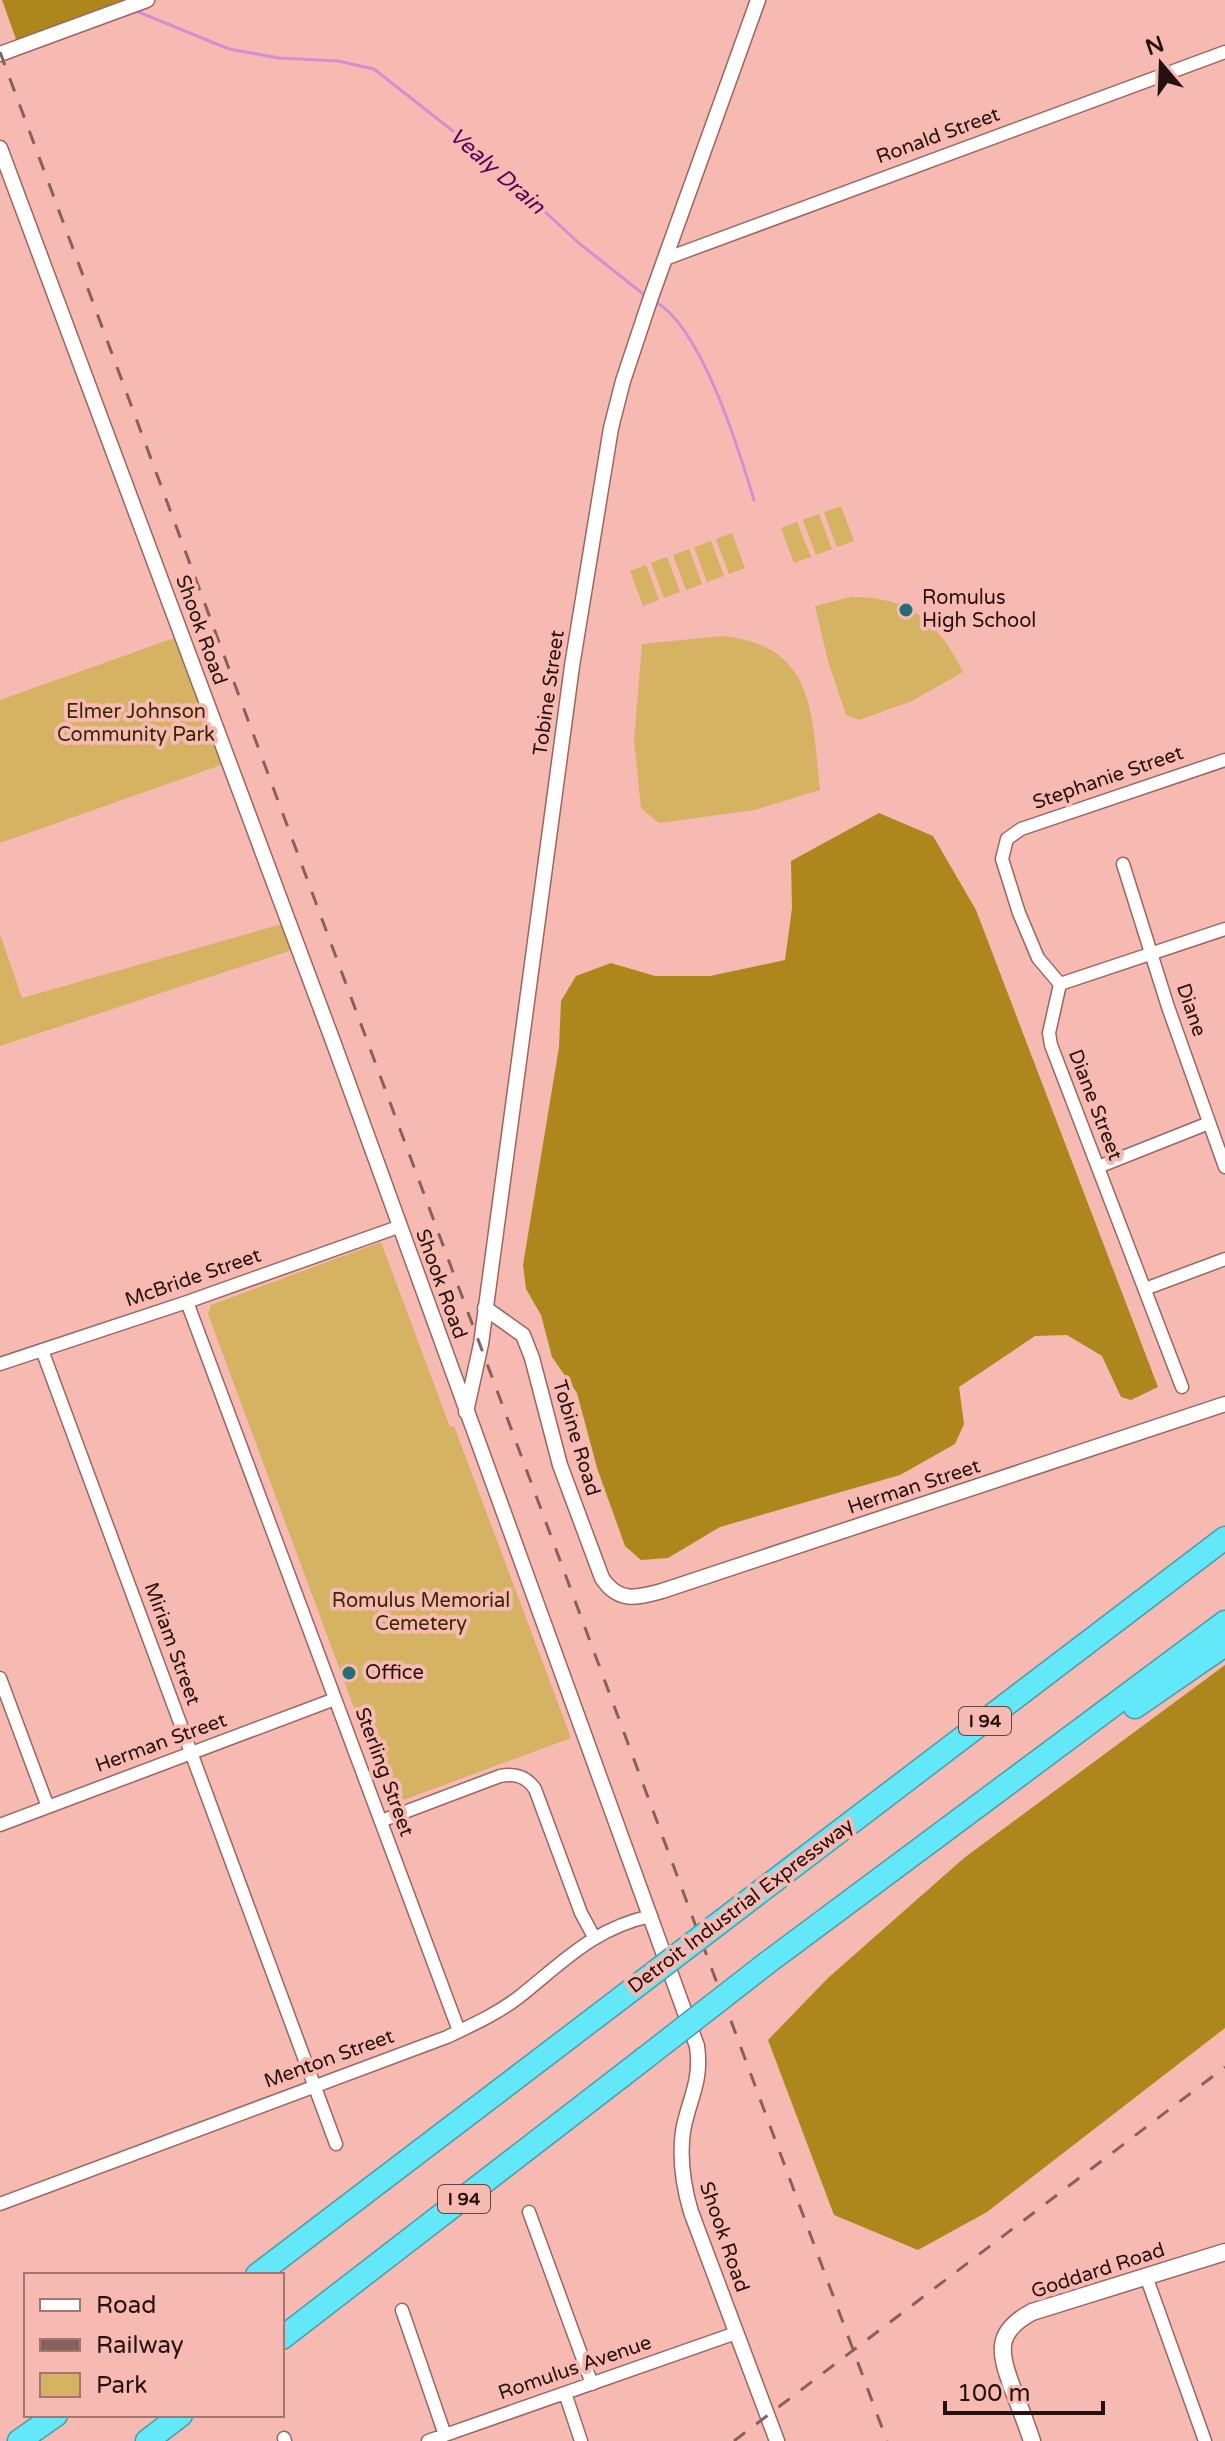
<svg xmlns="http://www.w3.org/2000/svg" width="1225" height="2441" font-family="'Varela Round',sans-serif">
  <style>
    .green { fill: #d5b362 }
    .forest { fill: #ad871b }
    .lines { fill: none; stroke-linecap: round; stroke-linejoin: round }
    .stream { stroke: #d48ed3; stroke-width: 3 }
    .minor-casing { stroke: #9c655f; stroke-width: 15 }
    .tertiary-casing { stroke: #9c655f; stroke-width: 17 }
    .secondary-casing { stroke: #9c655f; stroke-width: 19 }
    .motorway-casing { stroke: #4d9da7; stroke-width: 25 }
    .minor { stroke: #fff; stroke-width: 12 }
    .tertiary { stroke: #fff; stroke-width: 14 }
    .secondary { stroke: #fff; stroke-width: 16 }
    .motorway { stroke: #62e8f9; stroke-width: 22 }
    .rail { stroke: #89615c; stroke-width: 3; stroke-dasharray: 14 14; stroke-linecap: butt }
    .motorway-bridge-casing { stroke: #4d9da7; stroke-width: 25; stroke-linecap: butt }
    .motorway-bridge { stroke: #62e8f9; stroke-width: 22 }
    .poi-dot { fill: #256e77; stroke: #f6bab2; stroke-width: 3 }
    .labels { text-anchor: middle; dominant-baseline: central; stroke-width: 8; stroke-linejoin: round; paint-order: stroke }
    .shield { fill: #f6bab2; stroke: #654440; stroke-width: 2 }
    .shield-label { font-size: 18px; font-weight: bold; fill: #27110f }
    .street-label { font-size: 20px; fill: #27110f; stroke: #f6bab2 }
    .poi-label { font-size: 20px; fill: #27110f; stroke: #f6bab2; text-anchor: start }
    .park-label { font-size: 20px; fill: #392900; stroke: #f6bab2 }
    .water-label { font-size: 22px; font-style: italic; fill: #5b005d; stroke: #f6bab2 }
  </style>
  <rect width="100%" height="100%" fill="#f6bab2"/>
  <!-- green -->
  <path class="green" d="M841,506l13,35 -17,6 -13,-35z
    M819,514l13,35 -16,6 -13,-35z
    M797,522l14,35 -17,6 -13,-35z
    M732,533l13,35 -16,6 -13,-35z
    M711,541l13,35 -17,6 -13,-35z
    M689,549l13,35 -16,6 -13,-35z
    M667,557l13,35 -16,6 -13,-35z
    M646,565l13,35 -16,6 -13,-35z
    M850,597c59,-1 88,24 113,75l-51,29 -53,19 -13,-5 -18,-54 -13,-55z
    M722,636c94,9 90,79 98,154l-65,20 -96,13 -18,-15 -7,-68 8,-96z
    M177,637l47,127 -224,79v-143z
    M282,924l10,26 -292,96v-112l22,64z
    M381,1242l69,185 4,-1 117,312 -181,67 -182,-491 3,-9z"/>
  <!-- forest -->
  <path class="forest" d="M2,0h130l-115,42z
    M879,813l54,23 43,74 182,477 -27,13 -10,-3 -19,-41 -35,-21 -32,1 -76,51 5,37 -9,20 -55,31 -180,52 -52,31 -27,2 -16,-14 -28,-78 -20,-75 -25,-36 -11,-42 -15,-26 -3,-24 36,-218 2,-46 15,-25 35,-13 44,13h55l75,-16 7,-52 -1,-47z
    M1225,1665v363l-238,184 -69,38 -84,-35 -66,-175 60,-62 136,-120z"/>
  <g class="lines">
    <!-- stream -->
    <path class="stream" d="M136,11l93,38 50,9 59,3 36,8 107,84 99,91 67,53
      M654,301c47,24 85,149 100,199"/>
    <!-- minor casing -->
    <g class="minor-casing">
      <path id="minor" d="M665,259l560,-207
        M1123,864l45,143 57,160
        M1060,984l165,-55
        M1098,1167l111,-44
        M1145,1289l80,-30
        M187,1302l272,729
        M42,1350l294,794
        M0,1364l187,-62 211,-75
        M1182,1387l-131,-342 -2,-12 11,-49 -22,-26 -19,-45 -17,-54 5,-20 14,-10 204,-69
        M0,1678l48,129
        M381,1821l119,-45c15,-3 26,0 35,13l46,124 13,24
        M0,1825l335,-126
        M0,2204l447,-167c25,-12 50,-23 72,-40 44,-35 75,-69 132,-81
        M529,2212l63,172
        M1146,2276l59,165
        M402,2310l43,125
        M565,2393l16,48
        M284,2438l1,3
        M428,2441l308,-108"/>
    </g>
    <!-- tertiary casing -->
    <g class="tertiary-casing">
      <path id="tertiary" d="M0,54l147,-54
        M0,148l334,896 363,1002c5,37 -8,52 -14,85 -4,29 0,54 8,81l86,229
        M485,1308l38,27 9,23 28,107 42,113c16,25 35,20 60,13l563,-187
        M466,1412l15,-68 91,-678 39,-238 12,-47 27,-81 108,-300"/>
    </g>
    <!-- secondary casing -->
    <g class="secondary-casing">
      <path id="secondary" d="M1032,2441c-6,-18 -13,-36 -20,-54 -13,-36 -17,-55 20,-75l193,-60"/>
    </g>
    <!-- motorway casing -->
    <g class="motorway-casing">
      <path id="motorway" d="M1135,1707l90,-62
        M744,1904l481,-366
        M767,1963l458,-341
        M257,2275l364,-277
        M282,2338l363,-280
        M19,2441l37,-26
        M147,2441l34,-26"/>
    </g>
    <!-- minor -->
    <use href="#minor" class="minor"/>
    <!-- tertiary -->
    <use href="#tertiary" class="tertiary"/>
    <!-- secondary -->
    <use href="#secondary" class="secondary"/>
    <!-- motorway -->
    <use href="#motorway" class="motorway"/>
    <!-- rail -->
    <path class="rail" d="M0,52l887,2389
      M734,2441l491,-374"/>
    <!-- motorway-bridge casing -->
    <g class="motorway-bridge-casing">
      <path id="motorway-bridge" d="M621,1998l123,-94
        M645,2058l122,-95"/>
    </g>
    <!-- motorway-bridge -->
    <use href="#motorway-bridge" class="motorway-bridge"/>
  </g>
  <!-- markers -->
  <g class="poi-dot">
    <circle cx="906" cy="610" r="8"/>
    <circle cx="349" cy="1673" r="8"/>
  </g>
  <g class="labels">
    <!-- shield labels -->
    <g class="shield">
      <rect x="959" y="1707" width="52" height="28" rx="6"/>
      <rect x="438" y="2185" width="52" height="28" rx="6"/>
    </g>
    <g class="shield-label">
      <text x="985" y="1721">I 94</text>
      <text x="464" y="2199">I 94</text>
    </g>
    <!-- street labels -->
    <g class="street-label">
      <text transform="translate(938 136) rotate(-20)">Ronald Street</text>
      <text transform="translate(201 630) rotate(70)">Shook Road</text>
      <text transform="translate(549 693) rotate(-82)">Tobine Street</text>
      <text transform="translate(1108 778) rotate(-19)">Stephanie Street</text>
      <text transform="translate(1191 1010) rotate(71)">Diane</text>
      <text transform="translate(1095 1105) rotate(69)">Diane Street</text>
      <text transform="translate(193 1278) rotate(-19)">McBride Street</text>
      <text transform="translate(441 1284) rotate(70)">Shook Road</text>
      <text transform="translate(576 1438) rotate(73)">Tobine Road</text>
      <text transform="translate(914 1487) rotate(-18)">Herman Street</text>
      <text transform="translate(172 1644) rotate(70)">Miriam Street</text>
      <text transform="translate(161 1743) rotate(-20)">Herman Street</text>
      <text transform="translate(384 1772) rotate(70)">Sterling Street</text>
      <text transform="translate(741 1906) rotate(-37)">Detroit Industrial Expressway</text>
      <text transform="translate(329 2059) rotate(-20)">Menton Street</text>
      <text transform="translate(724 2237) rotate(71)">Shook Road</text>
      <text transform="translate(1098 2271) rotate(-18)">Goddard Road</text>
      <text transform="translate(575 2368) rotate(-19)">Romulus Avenue</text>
    </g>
    <!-- poi labels -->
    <g class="poi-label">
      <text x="922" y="598">Romulus<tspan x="922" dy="23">High School</tspan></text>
      <text x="365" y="1673">Office</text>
    </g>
    <!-- park labels -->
    <g class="park-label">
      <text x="136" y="712">Elmer Johnson<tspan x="136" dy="23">Community Park</tspan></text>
      <text x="421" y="1601">Romulus Memorial<tspan x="421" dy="23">Cemetery</tspan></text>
    </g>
    <!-- water labels -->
    <g class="water-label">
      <text transform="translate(497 171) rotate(41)">Vealy Drain</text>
    </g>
  </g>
  <!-- legend -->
  <rect x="24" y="2273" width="260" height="144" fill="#f6bab2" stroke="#a37671" stroke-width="2"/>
  <rect x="40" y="2299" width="40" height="12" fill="#ffffff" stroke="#a37671" stroke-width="2"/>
  <text x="96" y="2313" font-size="24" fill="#27110f">Road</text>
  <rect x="40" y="2339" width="40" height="12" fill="#89615c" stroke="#a37671" stroke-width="2"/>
  <text x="96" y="2353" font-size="24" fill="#27110f">Railway</text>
  <rect x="40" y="2373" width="40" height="24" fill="#d5b362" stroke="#a37671" stroke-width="2"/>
  <text x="96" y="2393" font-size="24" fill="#27110f">Park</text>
  <!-- north arrow -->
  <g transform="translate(1161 64) rotate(341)" stroke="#f6bab2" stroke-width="6" paint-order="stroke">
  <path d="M0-6L14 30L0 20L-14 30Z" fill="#27110f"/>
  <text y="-12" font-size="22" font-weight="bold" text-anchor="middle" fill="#27110f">N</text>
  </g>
  <!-- scale -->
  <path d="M945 2401v12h158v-12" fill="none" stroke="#27110f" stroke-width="4"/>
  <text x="957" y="2401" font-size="24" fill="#27110f" stroke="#f6bab2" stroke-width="6" paint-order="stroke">100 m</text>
</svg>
